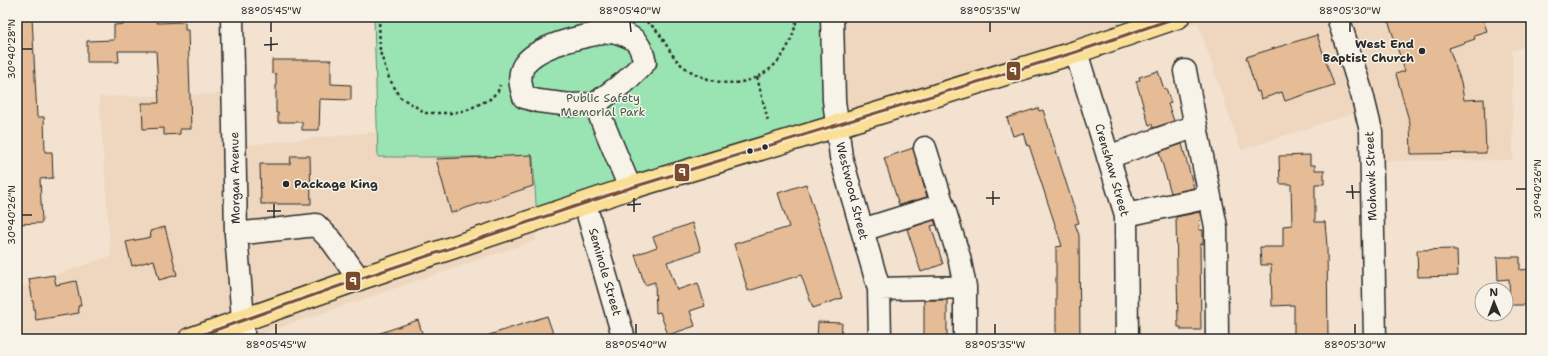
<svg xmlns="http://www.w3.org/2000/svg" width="1548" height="356" font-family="'Shantell Sans',sans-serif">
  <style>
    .built { fill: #eed7be }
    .green { fill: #9ae4b3; stroke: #62886f }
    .building { fill: #e5bc95; stroke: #2b2b2b }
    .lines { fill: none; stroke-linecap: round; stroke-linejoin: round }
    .minor-casing { stroke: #2b2b2b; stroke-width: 25 }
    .major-casing { stroke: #2b2b2b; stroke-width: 25 }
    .path { stroke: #2b2b2b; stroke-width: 2.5; stroke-dasharray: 3 3; stroke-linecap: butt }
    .minor { stroke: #f7f3e8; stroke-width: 22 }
    .major { stroke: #fbdf96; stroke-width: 22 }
    .bus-1-casing { stroke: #f7f3e8; stroke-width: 6 }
    .bus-1 { stroke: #7a4b2a; stroke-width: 3 }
    .ticks { fill: none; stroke: #2b2b2b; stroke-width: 1.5 }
    .poi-dot { fill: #2b2b2b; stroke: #f7f3e8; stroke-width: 1.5 }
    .labels { text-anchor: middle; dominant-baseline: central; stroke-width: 3; stroke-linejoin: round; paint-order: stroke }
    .poi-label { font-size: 12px; font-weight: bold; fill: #2b2b2b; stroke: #f7f3e8; text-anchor: end }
    .park-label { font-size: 12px; fill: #47594d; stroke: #f7f3e8 }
    .street-label { font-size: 12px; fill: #2b2b2b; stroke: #f7f3e8 }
    .line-badge { stroke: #f7f3e8; stroke-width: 1.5 }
    .badge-label { font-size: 11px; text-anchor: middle; font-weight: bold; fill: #fff }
    .neatline { fill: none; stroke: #2b2b2b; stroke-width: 1.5 }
    .ticks-label { font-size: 10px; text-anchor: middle; fill: #2b2b2b }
  </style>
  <rect width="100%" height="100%" fill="#f2e2cf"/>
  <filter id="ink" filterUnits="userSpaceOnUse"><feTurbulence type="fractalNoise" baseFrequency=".025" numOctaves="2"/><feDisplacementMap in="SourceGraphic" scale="8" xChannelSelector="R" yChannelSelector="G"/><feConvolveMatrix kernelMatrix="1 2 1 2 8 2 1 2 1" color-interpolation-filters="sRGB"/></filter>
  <g filter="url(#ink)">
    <!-- built -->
    <path class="built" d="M840,17h691v27l-19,7 1,109 -135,1 -3,-55 -134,44 -43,-127 -352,113z
      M221,94l2,53 154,-15 1,25h155l3,83 -290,99h-229v-51l94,-32 -12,-159z"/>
    <!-- green -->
    <path class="green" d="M374,17h458l5,109 -300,93 -4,-62h-155z"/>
    <!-- building -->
    <path class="building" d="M17,17h15l5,100h7l1,35h7l1,26 -13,1 2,44 -25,1z
      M125,17h32v6l28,-1v8h3l3,99h-11v5l-16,1v-7l-21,1 -1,-26h17l-3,-52h-38l1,11h-32v-21l27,-1v-15l11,-1z
      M1387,17h95l5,14 -13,4 1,4 -26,9 12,34 3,18 20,-1 2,54 -75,1 -1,-30 -14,-50 9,-3z
      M1317,35l17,50 -49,16 -3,-9 -21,7 -2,-8 -2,1 -11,-35z
      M272,60h59v24l20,1v15l-31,-1 -1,31h-17v-8h-24v-9h-2v-39l-4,-1z
      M1158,71l6,18 2,-1 5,15 -3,1 6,17 -21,7 -1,-4 -3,1 -13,-44 4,-1 -1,-3z
      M1038,108l1,3 4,-1 36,113 -4,1 4,11 1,104h-24v-92l6,-1 -33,-101 -2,1 -4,-13 -10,3 -6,-18z
      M1182,144l12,44 -23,5 -12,-41z
      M913,148l14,49 -28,8 -15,-47z
      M532,155l1,31 -82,27 -15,-54z
      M1310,155v10h5v5h9v14h-9v38h10l2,24 1,93h-34v-34l-22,1 -1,-41h-10l-1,-18h23v-21l9,-1 -1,-41h-11l-1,-28z
      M291,156h19l1,48h-50l-1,-40h30z
      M806,184l36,114 -29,10 -12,-33 -53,16 -14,-47 55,-17 -11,-34z
      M1200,212l-1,18h4v14h-3l1,86h-20v-3h-3l-2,-110z
      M934,220l2,5 -5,1 12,38 -22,8 -14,-43z
      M692,223l9,28 -34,11 10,28 21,-7 7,23 -15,5 5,15 -27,9 -8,-23 -4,1 -1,-31 -10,3 -10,-30 22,-8 -4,-10z
      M165,227l12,48 -18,5 -5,-20 -22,6 -6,-24 25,-5 -1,-6z
      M1453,249v2h4l1,25 -40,1 -1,-27z
      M1497,257h23v13l11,-1v36h-21l-1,-26 -11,1z
      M54,275l2,10 20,-4 5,24 -3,1 1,7 -43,7 -7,-41z
      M924,300h23v39h-23z
      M547,316l8,23h-68l-1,-3z
      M418,320l6,19h-55v-2z
      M818,322l24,1 -1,16h-24z"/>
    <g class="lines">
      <!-- minor casing -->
      <g class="minor-casing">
        <path id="minor" d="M232,17l4,217 7,85v20
          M832,17l2,83 7,57 38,132 1,50
          M1338,17l24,77 9,37 4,208
          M612,31c22,6 27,8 33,31l-19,19 -31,23 -24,1 -33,-4 -14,-4c-3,-10 -6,-20 -1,-30 12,-23 66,-32 89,-36z
          M1076,52l50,163 1,124
          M1185,71l31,156 1,112
          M595,104l35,84
          M925,148l34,109 6,30v52
          M1108,157l88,-31
          M585,204l39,135
          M1126,215l84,-18
          M862,230l80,-25
          M236,234l80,-9 16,16 27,38
          M879,289l86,-2"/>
      </g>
      <!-- major casing -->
      <g class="major-casing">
        <path id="major" d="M190,339l169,-60 271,-91 207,-62 239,-74 102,-35"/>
      </g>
      <!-- path -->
      <path class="path" d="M379,17l1,35 9,26 11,19 26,16h25l16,-3 23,-11 8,-8 2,-6
        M641,19c25,11 24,36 46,50 51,32 101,6 110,-52
        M757,77l11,44"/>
      <!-- minor -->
      <use href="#minor" class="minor"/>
      <!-- major -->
      <use href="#major" class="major"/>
      <!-- bus-1 casing -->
      <g class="bus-1-casing">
        <path id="bus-1" d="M190,339l169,-60 271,-91 446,-136 102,-35"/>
      </g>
      <!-- bus-1 -->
      <use href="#bus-1" class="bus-1"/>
    </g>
  </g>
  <!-- ticks -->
  <path class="ticks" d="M271,22v10M630,22l1,10M990,22v10M1350,22v10M271,37v14M264,45l14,-1M22,49h10M1352,185l1,14M1516,189h10M993,191v14M1346,192h14M634,198v14M986,198h14M274,204v14M627,205l14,-1M267,211h14M22,215h10M276,324v10M636,324v10M995,324v10M1355,324v10"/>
  <!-- markers -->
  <g class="poi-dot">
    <circle cx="1422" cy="51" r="4"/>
    <circle cx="765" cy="147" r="3.5"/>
    <circle cx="750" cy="151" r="3.5"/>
    <circle cx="286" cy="184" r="4"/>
  </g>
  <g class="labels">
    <!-- poi labels -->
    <g class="poi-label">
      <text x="1414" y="44">West End<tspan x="1414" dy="14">Baptist Church</tspan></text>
      <text x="294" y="184" text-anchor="start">Package King</text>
    </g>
    <!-- park labels -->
    <g class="park-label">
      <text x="603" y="98">Public Safety<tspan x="603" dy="14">Memorial Park</tspan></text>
    </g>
    <!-- street labels -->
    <g class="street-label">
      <text transform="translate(1112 170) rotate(74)">Crenshaw Street</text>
      <text transform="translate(1371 176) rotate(-92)">Mohawk Street</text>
      <text transform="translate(235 178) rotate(-91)">Morgan Avenue</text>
      <text transform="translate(852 191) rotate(76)">Westwood Street</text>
      <text transform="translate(605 272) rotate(74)">Seminole Street</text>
    </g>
  </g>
  <g class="line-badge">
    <rect x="1006" y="61" width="15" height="20" rx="4" fill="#7a4b2a"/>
    <rect x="674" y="163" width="16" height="19" rx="4" fill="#7a4b2a"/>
    <rect x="345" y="271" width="16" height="20" rx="4" fill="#7a4b2a"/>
  </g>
  <g class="badge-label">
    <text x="1013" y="75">9</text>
    <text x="682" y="176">9</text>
    <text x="353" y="285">9</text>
  </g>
  <!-- margin -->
  <rect width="1548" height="356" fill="none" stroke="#f7f3e8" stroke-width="44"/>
  <!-- north arrow -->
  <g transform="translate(1494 302) rotate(359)"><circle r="19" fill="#f7f3e8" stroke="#a5a39c"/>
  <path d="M0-3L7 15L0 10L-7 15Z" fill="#2b2b2b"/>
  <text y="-6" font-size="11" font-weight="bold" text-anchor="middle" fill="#2b2b2b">N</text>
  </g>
  <rect x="22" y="22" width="1504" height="312" class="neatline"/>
  <g class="ticks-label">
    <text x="271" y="14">88°05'45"W</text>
    <text x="630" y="14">88°05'40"W</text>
    <text x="990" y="14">88°05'35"W</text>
    <text x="1350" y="14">88°05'30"W</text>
    <text transform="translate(11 49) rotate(-90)" y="4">30°40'28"N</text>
    <text transform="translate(1537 189) rotate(-90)" y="4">30°40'26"N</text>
    <text transform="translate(11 215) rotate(-90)" y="4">30°40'26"N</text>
    <text x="276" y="348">88°05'45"W</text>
    <text x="636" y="348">88°05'40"W</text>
    <text x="995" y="348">88°05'35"W</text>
    <text x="1355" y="348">88°05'30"W</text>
  </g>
</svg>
